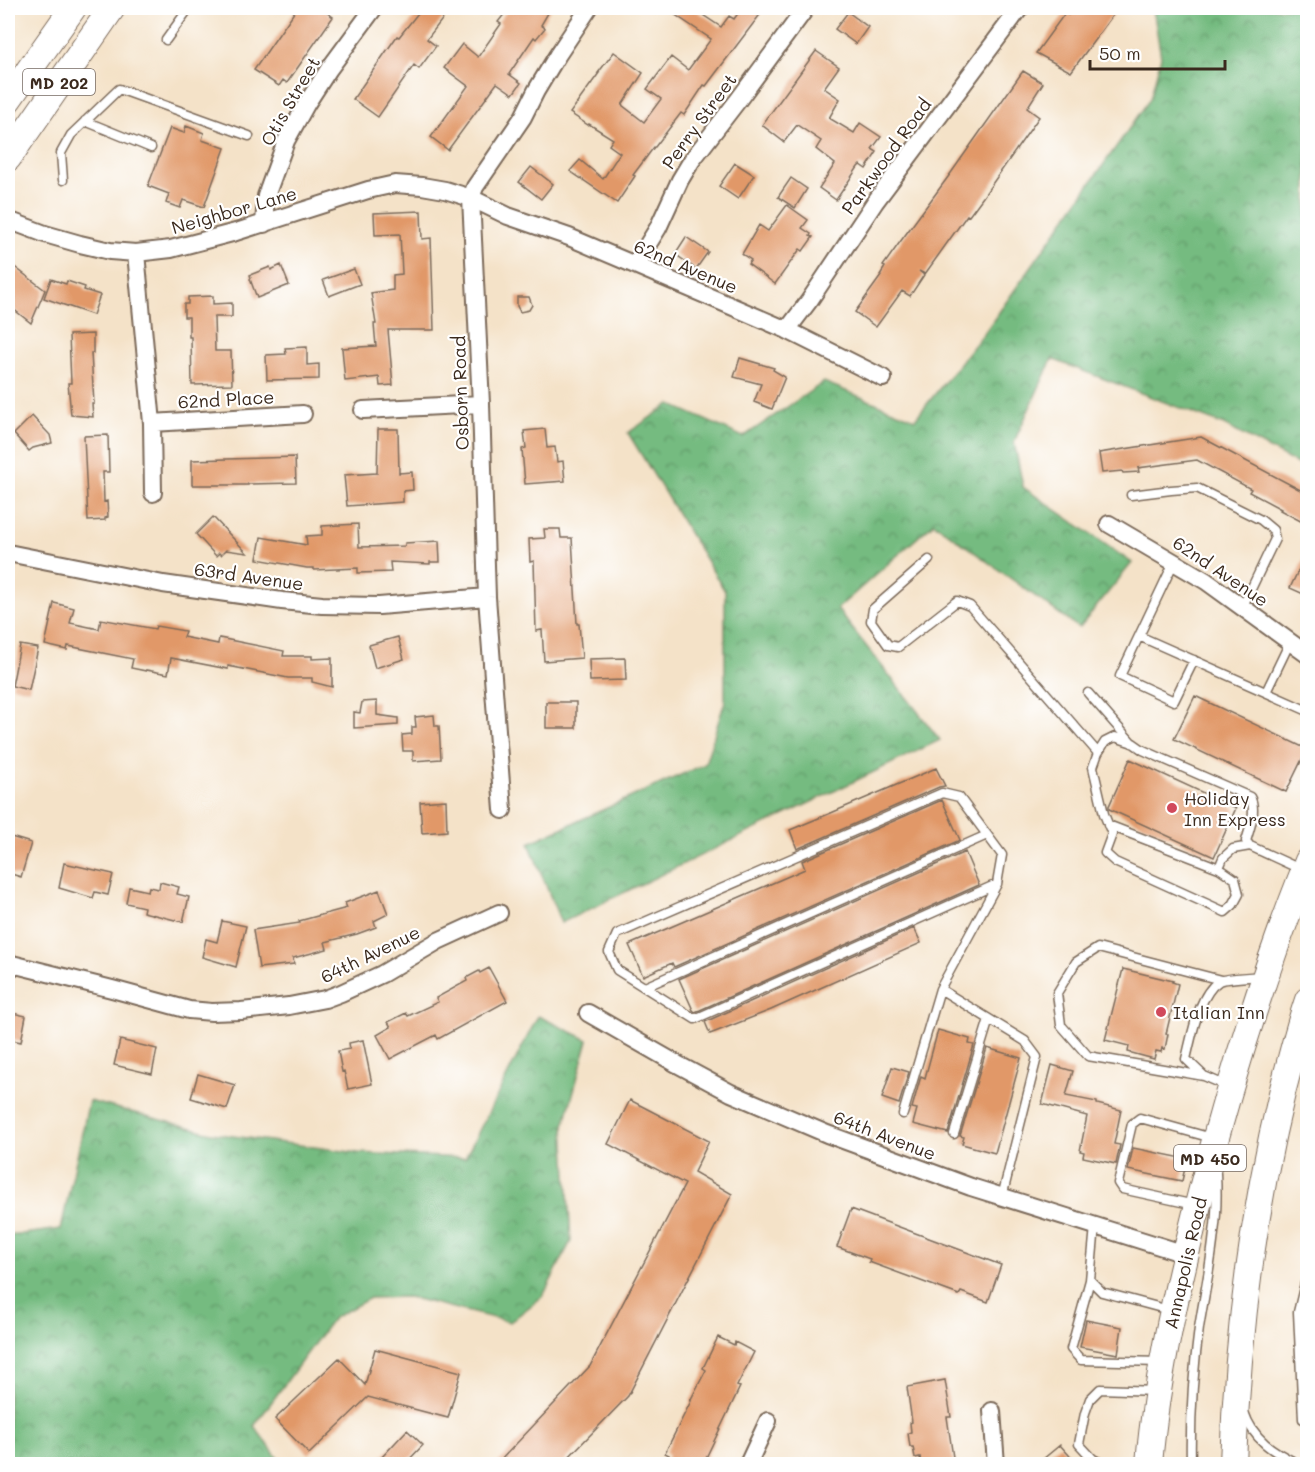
<svg xmlns="http://www.w3.org/2000/svg" width="1315" height="1472" font-family="Mali,sans-serif">
  <style>
    .forest { fill: url(#forest-crowns); stroke: #58724f; stroke-width: 1.5 }
    .building { fill: #e19867 }
    .lines { fill: none; stroke-linecap: round; stroke-linejoin: round }
    .service-casing { stroke: #7c6a5a; stroke-width: 11 }
    .minor-casing { stroke: #7c6a5a; stroke-width: 20 }
    .primary-casing { stroke: #7c6a5a; stroke-width: 28 }
    .service { stroke: #fff; stroke-width: 8 }
    .minor { stroke: #fff; stroke-width: 16 }
    .primary { stroke: #fff; stroke-width: 26 }
    .poi-dot { fill: #d1495b; stroke: #fff; stroke-width: 2 }
    .labels { text-anchor: middle; dominant-baseline: central; stroke-width: 4.5; stroke-linejoin: round; paint-order: stroke }
    .shield { fill: #fff; stroke: #766a62; stroke-width: 1.5 }
    .shield-label { font-size: 16px; font-weight: bold; fill: #3b2a1e }
    .street-label { font-size: 18px; fill: #3b2a1e; stroke: #fff }
    .poi-label { font-size: 18px; fill: #3b2a1e; stroke: #fff; text-anchor: start }
  </style>
  <defs>
    <pattern id="forest-crowns" width="20" height="18" patternUnits="userSpaceOnUse" patternTransform="scale(1.5)"><rect width="20" height="18" fill="#75bb80"/><path d="M2 6a3 3 0 1 1 6 0M12 15a3 3 0 1 1 6 0" fill="none" stroke="#619868"/></pattern>
  </defs>
  <rect width="100%" height="100%" fill="#fff"/>
  <filter id="ink" filterUnits="userSpaceOnUse"><feTurbulence type="fractalNoise" baseFrequency=".0167" numOctaves="2"/><feDisplacementMap in="SourceGraphic" scale="12" xChannelSelector="R" yChannelSelector="G"/><feConvolveMatrix kernelMatrix="1 2 1 2 8 2 1 2 1" color-interpolation-filters="sRGB"/></filter>
  <filter id="wash" filterUnits="userSpaceOnUse"><feTurbulence type="fractalNoise" baseFrequency=".008" numOctaves="4" result="noise"/><feDisplacementMap in="SourceGraphic" scale="24" xChannelSelector="R" yChannelSelector="G"/><feGaussianBlur stdDeviation="1.35" result="paint"/><feColorMatrix in="noise" values="0 0 0 0 0 0 0 0 0 0 0 0 0 0 0 0 0 1.4 0 .05"/><feComposite in="paint" operator="in"/></filter>
  <g filter="url(#wash)">
    <rect width="100%" height="100%" fill="#f4e2c8"/>
    <!-- forest -->
    <path class="forest" d="M1153,8h154v461l-85,-45 -170,-65 -38,83 9,45 109,76 -53,65 -145,-105 -97,86 103,131 -379,183 -32,-80 176,-79 20,-63v-110l-97,-158 42,-29 73,33 81,-55 91,37 70,-87 165,-233 11,-42z
      M538,1016l50,24 -24,86 7,115 -28,55 -33,26 -102,-25 -38,1 -37,20 -79,108 28,38h-274v-228l53,-7 28,-128 122,32 147,20 107,5z"/>
    <g id="blocks">
      <!-- building -->
      <path class="building" d="M297,8h23l13,9 -46,66 -4,-3 -4,6 -25,-16z
        M422,8h29l-24,31 9,7 -17,23 -5,-4 -36,52 -25,-18 44,-63 2,1z
        M509,8h42l-10,17 4,3 -9,11 -2,-2 -25,37 12,9 -8,11 -16,-11 -49,67 -17,-13 37,-51 -24,-18 18,-24 16,13 23,-33 -3,-2z
        M665,8h32v3l24,16 8,-11 5,3 8,-11h23l-59,78 -2,-1 -20,30 -3,-2 -26,34h-1l-21,28 2,1 -18,27 -47,-32 10,-11 23,19 17,-26 -11,-8 4,-6 -24,-15 -1,1 -18,-12 29,-40h-1l16,-21 29,21 -21,32 22,17 17,-23 -14,-10 24,-32 17,13 23,-31z
        M1073,8h45l-47,64 -35,-19 29,-40 3,2z
        M848,12l20,15 -12,17 -21,-15z
        M816,51l23,16 -15,21 16,11 -11,19 25,15 6,-10 21,14 -9,12 5,3 -11,17 -6,-4 -2,2 -22,33 -17,-12 16,-24 -19,-15 5,-8 -24,-16 -13,17 -22,-17z
        M1023,71l20,12 -16,25 12,9 -56,80 -14,19 -2,-1 -42,59 -6,-3 5,4 -14,21 -8,-5 -26,36 -21,-15 26,-36 -1,-1 5,-8 -2,-1 17,-24 51,-69z
        M186,126l18,7 -2,7 23,8 -21,59 -21,-7 -3,8 -14,-5 3,-9 -21,-8 22,-58 14,5z
        M735,163l19,12 -16,24 -19,-13z
        M531,167l22,17 -12,15 -22,-17z
        M791,178l16,11 -12,19 -17,-11z
        M787,205l21,15 -6,8 9,6 -1,2 3,1 -10,14 -3,-2 -25,35 -27,-20 3,-4 -9,-6 17,-29 9,6z
        M421,211l1,28 9,-1 3,92h-46l5,55 -13,1 -1,-9 -34,4 -3,-33 34,-2 -2,-22h2l-5,-31 22,-3v-15l9,-1v-1l-2,-39 -25,1 -1,-22z
        M686,237l22,15 -12,17 -21,-15z
        M8,262l37,28 -14,33 -23,-18z
        M281,265l8,20 -32,13 -7,-19 1,-1 -1,-3 20,-8 1,3z
        M354,269l6,15 -31,12 -6,-16z
        M51,279l15,5 1,-3 18,6 -1,3 16,5 -7,20 -49,-17z
        M213,296v8l19,-1v14h-18l1,34h16l1,33 -40,1 -1,-48h-2v-20h-5v-13h4v-7z
        M517,297h12l3,8 -3,5 -9,2 -3,-6z
        M93,334v19h-2l3,51h-2l1,13 -22,-2 -3,-32h3l-2,-48z
        M307,347v18l12,-1v15l-52,1 -1,-25 20,-1 -1,-6z
        M740,358l34,10 -1,2 12,7 -13,32 -18,-7 7,-18 -27,-7z
        M32,416l18,19 2,8 -19,5 -4,3 -15,-17z
        M378,429h20l1,44 13,-1 1,18 -10,1v11l-56,4 -3,-31 33,-2z
        M545,429l2,19 8,-1 2,15 6,-1 2,20 -40,3 -3,-35 4,-1 -2,-17z
        M108,435l1,37h-6l1,30 3,-1 1,16 -3,1v2l-17,1 -4,-85z
        M1201,437l107,57v31l-28,-15 1,-1 -32,-17 2,-3 -54,-29 -59,8 1,4 -16,1 -1,-2 -20,2 -3,-20z
        M295,457l1,26 -48,1v1h-56v-25z
        M213,517l34,36 -21,-3 -5,5 -2,-2 -3,3 -20,-22z
        M358,524l1,23 46,-1v-3l34,-2 1,21h-10v2l-40,-2 1,10 -33,1v-5l-44,2v-2h-7l-50,-9 4,-22 46,8 -1,-9 16,-1v-9z
        M544,529h16l1,9h11l5,86h2l3,34 -38,3 -2,-31 -6,1 -2,-70 -4,1 -1,-23 16,-1z
        M1308,550v46l-18,-8z
        M54,603l20,5 -4,15 29,6 2,-10 54,10 1,-3 29,5 -2,6 35,7 1,-6 65,13 -1,5h29v3l20,-1v29l-20,-5v-4h-24l-60,-12v3l-57,-11 -3,16 -22,-4v1l-15,-3 2,-9 -65,-13 -1,4 -22,-5z
        M398,637l6,22 -29,9 -6,-23z
        M20,645l18,3 -9,42 -17,-4z
        M625,658l1,22 -36,1 -1,-22z
        M1195,696l112,53 -21,43 -112,-53z
        M377,701v14l21,3v7l-44,3v-16l6,1 2,-11z
        M546,702h30v26h-30z
        M434,715l1,11h4l2,33 -28,2v-10h-10l-1,-16 10,-1v-7h4l-1,-10z
        M1130,759l106,49 -22,49 -105,-48v-3z
        M936,768l9,18 -6,1 -142,62 -7,-19 41,-17z
        M446,800l1,31 -25,2 -2,-31z
        M942,800l18,40 -286,127 -2,-4 -29,13 -14,-31 176,-76 -3,-8z
        M11,837l20,6 -10,34 -13,-4v-23z
        M965,852l14,33 -279,125 -5,2 -2,-2 -14,-31z
        M64,863l49,11 -5,21 -13,-3 -2,6 -34,-10z
        M160,882l19,5 -2,7 12,3 -6,25 -40,-10 1,-5 -18,-4 3,-16 19,4 1,-4 10,2z
        M379,890l9,24 -14,7 2,6 -19,7 -32,8 2,7 -34,9 1,6 -35,4 -6,-38 47,-7 -1,-2 48,-13 -2,-5z
        M222,921l24,5 -10,41 -34,-10 4,-18 11,3z
        M914,928l7,15 -150,67 -61,24 -5,-12z
        M489,968l18,33 -69,38 -2,-4 -46,24 -13,-24 14,-8 -3,-5 18,-9 2,3 30,-14 -2,-4 31,-17 -1,-3 13,-7 1,2z
        M1123,969l50,12 -1,1 6,2 -12,50h2l-3,15 -3,-1 -1,4 -5,-1 -2,8 -26,-7 1,-6 -24,-6z
        M8,1012l18,4 -5,26 -13,-3z
        M938,1030l32,9 -1,5 5,1 -26,88 -35,-9 4,-15 -5,-1 9,-32 4,2z
        M120,1040l37,9 -5,25 -38,-9z
        M363,1040l9,44 -24,5 -4,-18 -2,1 -4,-21 12,-2 -1,-6z
        M987,1048l34,10 -26,95 -33,-9 2,-7 -4,-1z
        M1052,1065l21,6 -7,25 31,6v2l24,6 -7,34 6,1 -4,19 -33,-7 1,-5 -4,-1 7,-35 -45,-12z
        M892,1067l17,5 -10,32 -17,-6z
        M198,1074l37,11 -8,24 -36,-11z
        M630,1100l79,41 -15,31 38,22 -104,202 -66,68h-65l93,-98 95,-182 -77,-40z
        M1133,1148l54,11 -5,22 -54,-11z
        M851,1209l150,56 -13,37 -27,-10 -2,3 -90,-33 1,-3 -33,-12z
        M1086,1320l36,7 -4,27 -38,-7z
        M718,1337l16,8 1,-3 19,10 -17,34 3,1 -37,77h-39l5,-9 -4,-2 26,-52h-1l16,-31 -3,-2z
        M375,1349l86,23 -13,46 -80,-21 -59,57 -34,-35 64,-61 26,27z
        M945,1380l6,37h-4l7,47h-33l-1,-7 -5,1 -2,-11h-3l-2,-14 3,-1 -1,-9 2,-1 -5,-35z
        M407,1430l16,15 -18,19h-14l-9,-7z
        M1060,1445l17,19h-40z"/>
    </g>
  </g>
  <g filter="url(#ink)">
    <use href="#blocks" fill-opacity="0" stroke="#7c6a5a" stroke-width="1.5"/>
    <g class="lines">
      <!-- service casing -->
      <g class="service-casing">
        <path id="service" d="M166,40l23,-32
          M85,121l66,27
          M63,180l-2,-27 10,-18 48,-46 130,47
          M1131,495l40,-5 26,-2 64,32 12,10 2,9 -33,69
          M929,560l-56,49 -2,12 17,24 10,2 59,-46 13,5 128,147
          M1174,562l-35,74 169,75
          M1139,636l-19,40 54,25 20,-41
          M1266,692l24,-50
          M1088,693l44,50
          M1108,825l111,43 16,11 4,15 -6,11 -8,7 -110,-50 -10,-9 7,-19 -8,-20 -11,-47 5,-14 7,-11 10,-5 18,6 10,7 107,47c7,12 0,31 -4,44l4,5
          M1219,868l4,-10 10,-9 17,-3 50,23
          M997,884l-302,135 -78,-49 -8,-18 8,-18 325,-141 17,4 43,58 -5,29 -57,105 85,52 12,16 -35,140
          M645,987l342,-152
          M1204,1076l-116,-20 -27,-31 -4,-32 19,-31 22,-14 123,32
          M1227,1086l-23,-10 -18,-17c6,-23 12,-64 33,-78 7,-3 34,-4 43,-5
          M903,1114l37,-125
          M954,1134l35,-115
          M1195,1205l-73,-16 -4,-6 14,-59 8,-6 72,20
          M1095,1226l-5,54 12,12 67,18
          M1308,1271l-10,41 5,107 5,2
          M1090,1280l-19,69 10,11 79,2
          M1244,1412c9,28 30,40 54,52
          M1103,1464l-10,-5 -14,-15 6,-31 5,-14 10,-10 55,2
          M1191,1464c-1,-45 2,-91 8,-136 5,-32 12,-63 15,-95 3,-20 3,-40 2,-60"/>
      </g>
      <!-- minor casing -->
      <g class="minor-casing">
        <path id="minor" d="M8,220l37,14 35,10 30,7 26,2 35,-4 65,-17 132,-42 27,-6 27,2 23,4 26,8 37,18 61,21 66,28 152,65 96,48
          M264,224l2,-28 20,-55 21,-38 22,-34 45,-61
          M136,253l16,170 1,70
          M635,265l23,-37 22,-48 12,-20 47,-61 67,-91
          M787,330l22,-29 66,-99 145,-194
          M363,410l118,-6
          M152,423l151,-9
          M1109,524l97,57 102,74
          M8,553l155,31 119,17 40,4 57,1 108,-9
          M503,810l-16,-213 -6,-193 -10,-206 4,-11 48,-70 13,-26 21,-35 32,-48
          M8,963l104,26 77,21 23,2 29,-1 48,-5 36,-7 16,-6 41,-19 56,-33 61,-28
          M588,1013l89,51 54,29 96,41 144,53 214,67
          M992,1411l4,53
          M748,1464l20,-43"/>
      </g>
      <!-- primary casing -->
      <g class="primary-casing">
        <path id="primary" d="M8,100l65,-92
          M8,158l104,-150
          M1149,1464c8,-93 30,-185 53,-275 29,-111 63,-222 106,-328
          M1233,1464c4,-127 20,-252 50,-375 8,-30 15,-60 25,-89"/>
      </g>
      <!-- service -->
      <use href="#service" class="service"/>
      <!-- minor -->
      <use href="#minor" class="minor"/>
      <!-- primary -->
      <use href="#primary" class="primary"/>
    </g>
  </g>
  <!-- markers -->
  <g class="poi-dot">
    <circle cx="1172" cy="808" r="6"/>
    <circle cx="1161" cy="1012" r="6"/>
  </g>
  <g class="labels">
    <!-- shield labels -->
    <g class="shield">
      <rect x="23" y="69" width="72" height="26" rx="4.5"/>
      <rect x="1174" y="1145" width="72" height="26" rx="4.5"/>
    </g>
    <g class="shield-label">
      <text x="59" y="82">MD 202</text>
      <text x="1210" y="1158">MD 450</text>
    </g>
    <!-- street labels -->
    <g class="street-label">
      <text transform="translate(290 101) rotate(-60)">Otis Street</text>
      <text transform="translate(699 121) rotate(-54)">Perry Street</text>
      <text transform="translate(886 156) rotate(-54)">Parkwood Road</text>
      <text transform="translate(234 210) rotate(-16)">Neighbor Lane</text>
      <text transform="translate(686 266) rotate(23)">62nd Avenue</text>
      <text transform="translate(460 393) rotate(-92)">Osborn Road</text>
      <text transform="translate(226 399) rotate(-3)">62nd Place</text>
      <text transform="translate(1221 571) rotate(34)">62nd Avenue</text>
      <text transform="translate(249 576) rotate(8)">63rd Avenue</text>
      <text transform="translate(370 954) rotate(-26)">64th Avenue</text>
      <text transform="translate(885 1135) rotate(21)">64th Avenue</text>
      <text transform="translate(1185 1263) rotate(-77)">Annapolis Road</text>
    </g>
    <!-- poi labels -->
    <g class="poi-label">
      <text x="1184" y="798">Holiday<tspan x="1184" dy="21">Inn Express</tspan></text>
      <text x="1173" y="1012">Italian Inn</text>
    </g>
  </g>
  <!-- margin -->
  <rect width="1315" height="1472" fill="none" stroke="#fff" stroke-width="30"/>
  <!-- scale -->
  <path d="M1090 60v9h135v-9" fill="none" stroke="#3b2a1e" stroke-width="3"/>
  <text x="1099" y="60" font-size="18" fill="#3b2a1e" stroke="#ffffff" stroke-width="4.5" paint-order="stroke">50 m</text>
</svg>
